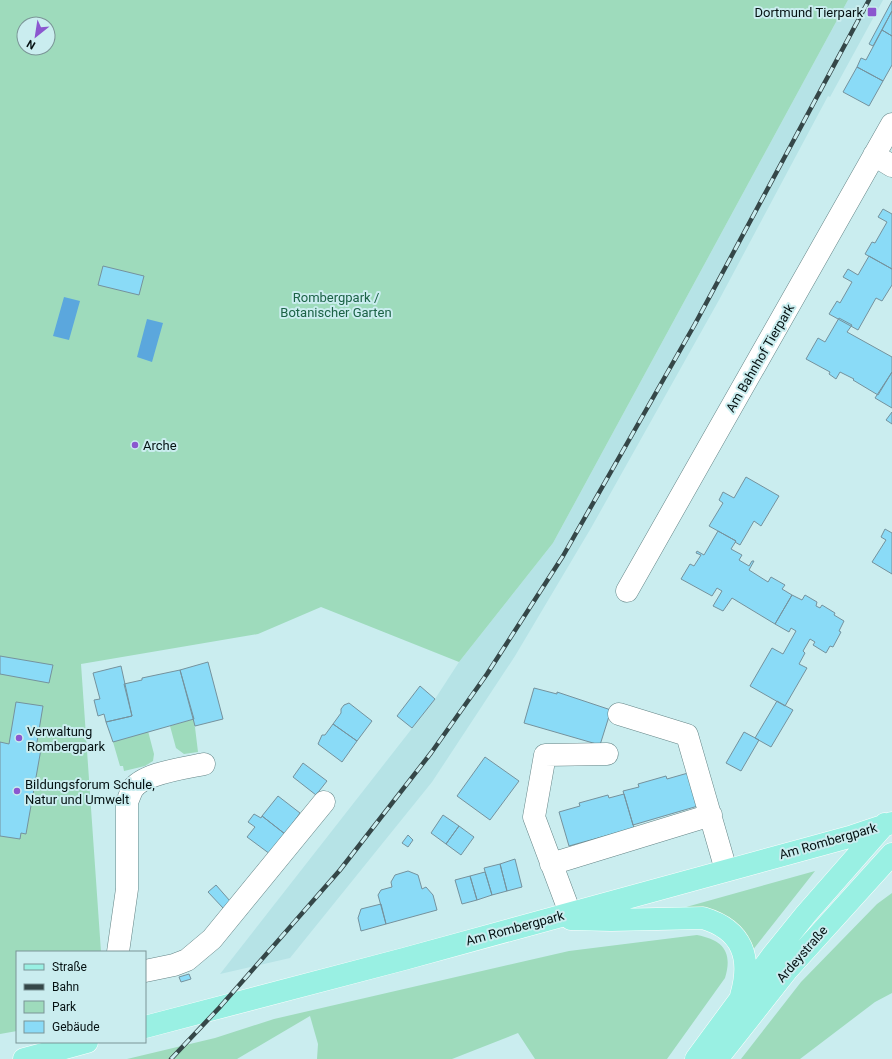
<svg xmlns="http://www.w3.org/2000/svg" width="892" height="1059" font-family="Roboto,sans-serif">
  <style>
    .built { fill: #b6e3e6 }
    .green { fill: #9edbbc; fill-rule: evenodd }
    .water { fill: #5ba7dd }
    .building { fill: #8adbf7; stroke: #75929d }
    .lines { fill: none; stroke-linecap: round; stroke-linejoin: round }
    .minor-casing { stroke: #658587; stroke-width: 23 }
    .major-casing { stroke: #fff; stroke-width: 23 }
    .minor { stroke: #fff; stroke-width: 22 }
    .major { stroke: #99f0e3; stroke-width: 22 }
    .rail-casing { stroke: #354748; stroke-width: 4.5 }
    .rail { stroke: #caedef; stroke-width: 3; stroke-dasharray: 9; stroke-linecap: butt }
    .poi-dot { fill: #8b57cf; stroke: #caedef; stroke-width: 1.5 }
    .labels { text-anchor: middle; dominant-baseline: central; stroke-width: 4; stroke-linejoin: round; paint-order: stroke }
    .poi-label { font-size: 13px; fill: #051112; stroke: #caedef; text-anchor: start }
    .park-label { font-size: 13px; fill: #1c6246; stroke: #caedef }
    .street-label { font-size: 13px; fill: #051112; stroke: #caedef }
  </style>
  <rect width="100%" height="100%" fill="#caedef"/>
  <!-- built -->
  <path class="built" d="M848,0h35l-53,97 -2,-1 -109,204 -128,228 -76,128 -83,126 -142,176 -70,16 215,-275 24,-37 94,-119z"/>
  <!-- green -->
  <path class="green" d="M0,0h848l-295,543 -94,119 -138,-55 -63,27 -177,30 20,288h-84v79l-17,3zM24,24h24v24h-24z
    M194,719l4,33 -14,2 -8,-6 -6,-22z
    M148,731l6,23 -1,7 -8,5 -21,5 -1,-5h-3l-7,-24z
    M815,871l-63,80 -73,-42z
    M892,893v100l-17,9 -75,57h-59l60,-77 76,-78z
    M697,935c26,5 36,17 28,43l-58,81h-132l-17,-26 -66,26h-135l1,-15 -8,-28 -73,43h-110l88,-21 59,-19 295,-68z"/>
  <!-- water -->
  <path class="water" d="M64,297l16,4 -11,39 -16,-4z
    M147,319l16,4 -11,39 -15,-5z"/>
  <!-- building -->
  <path class="building" d="M892,1v10l-19,35 -4,-2z
    M892,11v25l-10,-6z
    M882,30l10,6v29l-9,16 -26,-14 4,-9 5,2z
    M857,67l26,14 -14,25 -26,-14z
    M883,209l9,5v55l-27,-15 7,-12 3,1 12,-21 -9,-5z
    M869,256l23,13v16l-10,16 -6,-3 -18,32 -29,-16 8,-13 3,2 12,-21 -9,-5 5,-8 10,6z
    M103,266l41,10 -5,19 -41,-10z
    M839,318l13,7 -5,7 45,25v15l-14,23 -25,-15 1,-1 -14,-7 -4,7 -7,-5 1,-2 -24,-13 12,-21 7,4z
    M892,372v36l-17,-10z
    M892,412v12l-6,-4z
    M746,477l33,19 -18,30 -7,-5 -14,24 -5,-3 1,-1 -27,-15 14,-23 -4,-3 4,-8 11,6z
    M885,529l7,4v41l-20,-12 14,-22 -5,-3z
    M718,531l18,10 -5,8 11,6 -3,5 10,6 3,-5h2l-5,9 19,12 3,-5 14,8 -3,4 10,6 -17,29 -43,-26 -9,13 -10,-5 9,-15 -5,-3 -5,8 -31,-17 9,-15 4,2 7,-11 -5,-2 1,-2 7,4z
    M792,595l10,5 3,-5 12,7 -1,4 4,2 2,-3 13,8 -1,2 10,6 -5,10 2,1 -8,15 -3,-1 -4,7 -13,-8 2,-3 -5,-3 -7,12 2,2 -6,11 8,4 -22,38 -35,-20 22,-38 11,6 13,-23 -5,-3 -2,4 -14,-8z
    M0,656l53,9 -4,18 -49,-9z
    M208,662l15,57 -28,7 -15,-56z
    M121,666l11,50 -26,6 -2,-8 -6,2 -4,-16 6,-1 -7,-26z
    M180,670l14,49 -81,23 -7,-20 26,-6 -8,-32 18,-4v-2z
    M420,686l15,13 -23,29 -15,-12z
    M534,688l23,6v-2l54,18 -11,35 -76,-22z
    M777,701l16,9 -22,37 -16,-9z
    M16,702l27,4 -7,42 5,1 -15,85 -5,-1 -1,6 -20,-3v-94l9,2z
    M349,703l23,18 -15,20 -24,-17 8,-11v-4l3,-4z
    M333,724l24,17 -15,21 -24,-18 4,-9h3z
    M744,732l15,8 -18,31 -15,-8z
    M485,757l34,24 -29,39 -33,-24z
    M303,763l24,18 -11,14 -23,-18z
    M688,773l10,33 -65,19 -10,-34 16,-4 -1,-3 28,-8 1,3z
    M624,794l10,34 -65,18 -10,-34 21,-6 -1,-3 29,-8 1,3z
    M278,796l22,17 -15,21 -23,-18z
    M254,814l7,4 1,-2 23,18 -15,20 -23,-17 8,-10 -7,-5z
    M443,815l16,11 -13,18 -15,-11z
    M459,826l15,11 -13,18 -15,-11z
    M408,835l5,5 -5,7 -6,-4z
    M515,859l7,28 -15,4 -7,-27z
    M500,864l7,27 -15,4 -8,-27z
    M408,871l10,4 4,14 4,-2 7,8 4,15 -51,14 -8,-29 3,-5 11,-3 -1,-5 4,-7z
    M485,872l7,23 -15,5 -7,-24z
    M470,876l7,24 -15,4 -7,-24z
    M216,885l14,16 -7,7 -15,-16z
    M381,904l5,20 -25,7 -3,-13 3,-9z
    M189,974l2,5 -10,3 -2,-5z"/>
  <g class="lines">
    <!-- minor casing -->
    <g class="minor-casing">
      <path id="minor" d="M874,155l18,11
        M627,591l265,-467
        M619,714l68,21 39,135
        M551,864l160,-49
        M570,913l-36,-96 11,-62 62,-1
        M118,952l9,-63v-87c2,-4 3,-8 5,-12 10,-17 54,-22 72,-26
        M145,971l29,-6 13,-5 25,-21 112,-137"/>
    </g>
    <!-- major casing -->
    <g class="major-casing">
      <path id="major" d="M571,919l40,1 92,-2c40,12 49,40 38,78
        M145,1027l259,-68 449,-123 39,-13
        M24,1059l63,-17
        M696,1059l76,-103 34,-42 79,-90
        M717,1059l71,-90 104,-115"/>
    </g>
    <!-- minor -->
    <use href="#minor" class="minor"/>
    <!-- major -->
    <use href="#major" class="major"/>
    <!-- rail casing -->
    <g class="rail-casing">
      <path id="rail" d="M171,1059l48,-51 121,-138 91,-117 56,-79 76,-118 132,-232 174,-324"/>
    </g>
    <!-- rail -->
    <use href="#rail" class="rail"/>
  </g>
  <!-- markers -->
  <g class="poi-dot">
    <rect x="867" y="7" width="10" height="10" rx="2"/>
    <circle cx="135" cy="445" r="4"/>
    <circle cx="19" cy="738" r="4"/>
    <circle cx="17" cy="791" r="4"/>
  </g>
  <g class="labels">
    <!-- poi labels -->
    <g class="poi-label">
      <text x="863" y="12" text-anchor="end">Dortmund Tierpark</text>
      <text x="143" y="445">Arche</text>
      <text x="27" y="731">Verwaltung<tspan x="27" dy="15">Rombergpark</tspan></text>
      <text x="25" y="784">Bildungsforum Schule,<tspan x="25" dy="15">Natur und Umwelt</tspan></text>
    </g>
    <!-- park labels -->
    <g class="park-label">
      <text x="336" y="297">Rombergpark /<tspan x="336" dy="15">Botanischer Garten</tspan></text>
    </g>
    <!-- street labels -->
    <g class="street-label">
      <text transform="translate(760 358) rotate(-60)">Am Bahnhof Tierpark</text>
      <text transform="translate(828 841) rotate(-16)">Am Rombergpark</text>
      <text transform="translate(515 928) rotate(-15)">Am Rombergpark</text>
      <text transform="translate(802 954) rotate(-49)">Ardeystraße</text>
    </g>
  </g>
  <!-- legend -->
  <rect x="16" y="951" width="130" height="92" fill="#caedef" stroke="#7b9597"/>
  <rect x="24" y="964" width="20" height="6" fill="#99f0e3" stroke="#7b9597"/>
  <text x="52" y="971" font-size="12" fill="#051112">Straße</text>
  <rect x="24" y="984" width="20" height="6" fill="#354748" stroke="#7b9597"/>
  <text x="52" y="991" font-size="12" fill="#051112">Bahn</text>
  <rect x="24" y="1001" width="20" height="12" fill="#9edbbc" stroke="#7b9597"/>
  <text x="52" y="1011" font-size="12" fill="#051112">Park</text>
  <rect x="24" y="1021" width="20" height="12" fill="#8adbf7" stroke="#7b9597"/>
  <text x="52" y="1031" font-size="12" fill="#051112">Gebäude</text>
  <!-- north arrow -->
  <g transform="translate(36 36) rotate(210)"><circle r="19" fill="#caedef" stroke="#7b9597"/>
  <path d="M0-3L7 15L0 10L-7 15Z" fill="#8b57cf"/>
  <text y="-6" font-size="11" font-weight="bold" text-anchor="middle" fill="#051112">N</text>
  </g>
</svg>
